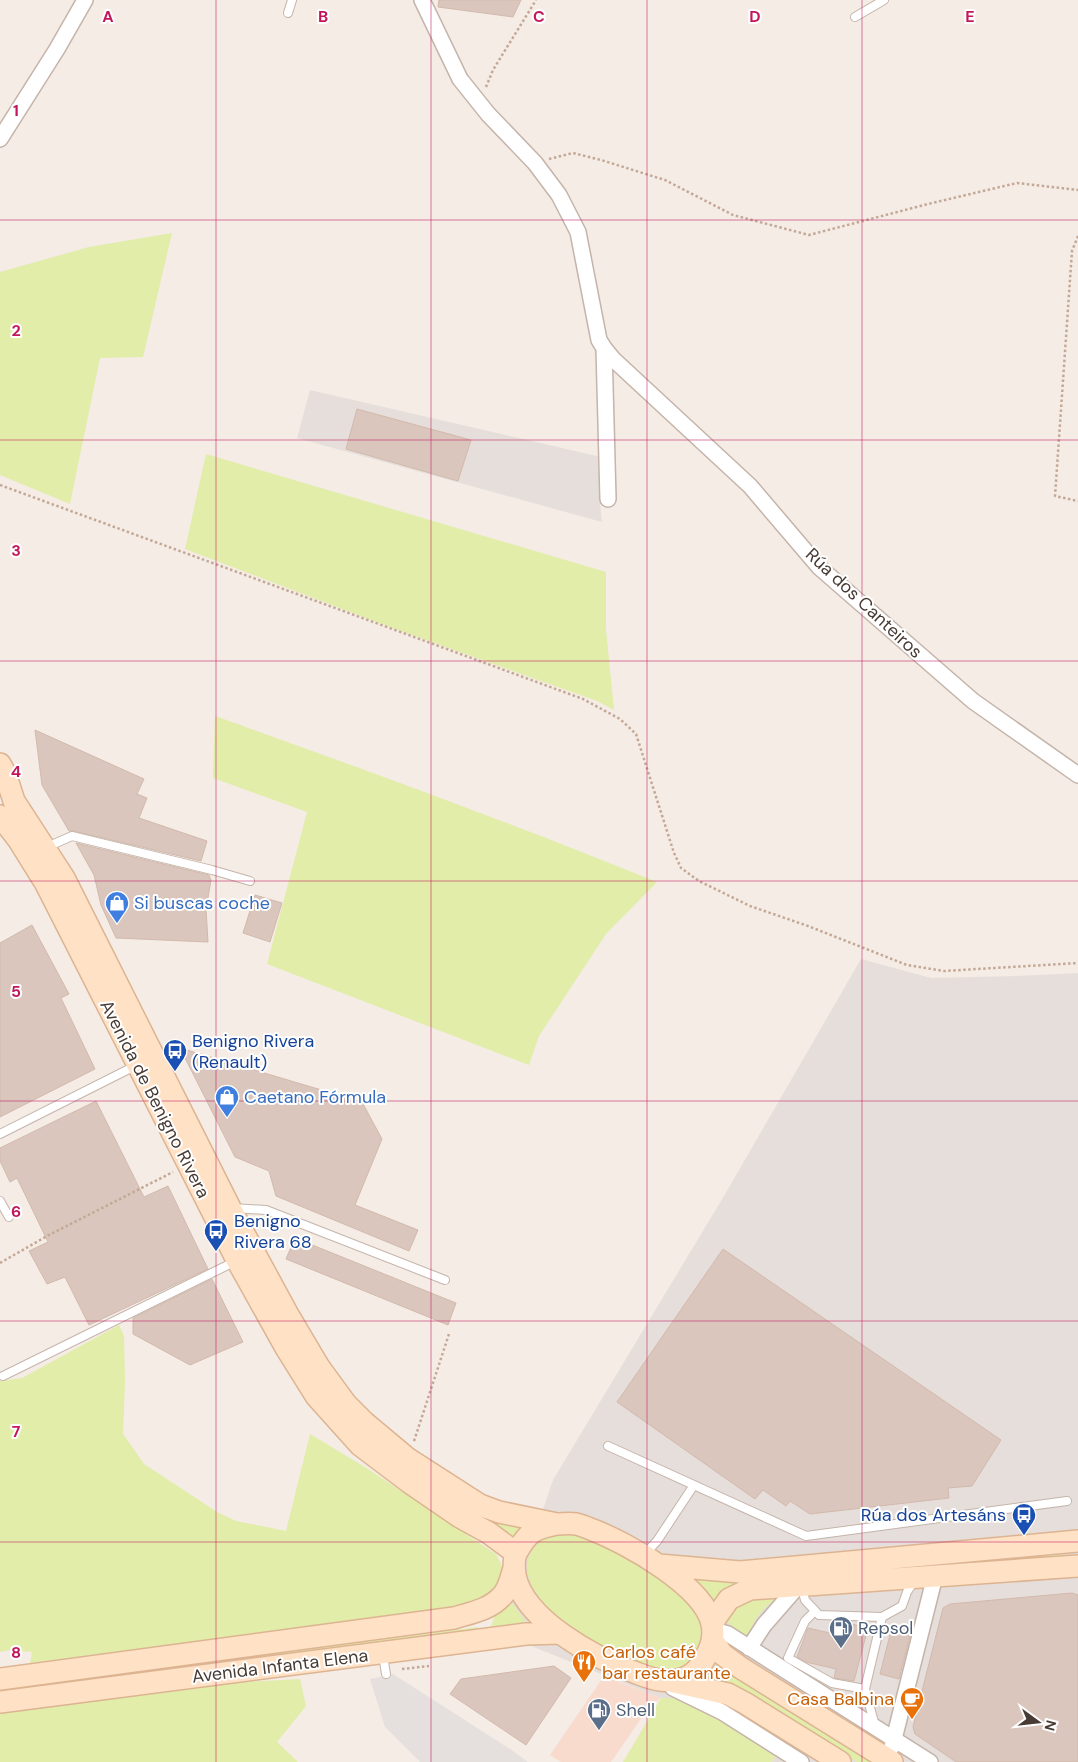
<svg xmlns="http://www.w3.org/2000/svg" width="1078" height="1762" font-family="'DM Sans',sans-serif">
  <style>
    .commercial { fill: #f9dbce }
    .industrial { fill: #e6deda }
    .green { fill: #e1eda9 }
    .parking { fill: #e5e0de }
    .building { fill: #dac6bc; stroke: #d3b9ac }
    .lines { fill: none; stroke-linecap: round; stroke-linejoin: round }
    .lane-casing { stroke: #c4b4aa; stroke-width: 10 }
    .street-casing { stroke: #c4b4aa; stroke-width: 18 }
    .secondary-casing { stroke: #ddb492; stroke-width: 24 }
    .path { stroke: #c4a896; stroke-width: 2.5; stroke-dasharray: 2.5 2.5; stroke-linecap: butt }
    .lane { stroke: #fff; stroke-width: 8 }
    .street { stroke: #fff; stroke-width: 15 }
    .secondary { stroke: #ffe1c5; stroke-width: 21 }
    .grid { fill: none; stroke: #c2185b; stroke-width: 1; stroke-opacity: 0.55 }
    .labels { text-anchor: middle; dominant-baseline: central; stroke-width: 4; stroke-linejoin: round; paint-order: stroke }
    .street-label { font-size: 18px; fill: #483b34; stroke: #fff }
    .shop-label { font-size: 18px; fill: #366cbe; stroke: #fff; text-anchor: start }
    .transit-label { font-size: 18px; fill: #164399; stroke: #fff; text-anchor: start }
    .service-label { font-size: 18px; fill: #4e5e75; stroke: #fff; text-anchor: start }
    .food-label { font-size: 18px; fill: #c56008; stroke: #fff; text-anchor: start }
    .grid-label { font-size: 16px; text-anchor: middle; font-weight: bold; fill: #c2185b; stroke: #fff; stroke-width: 4; stroke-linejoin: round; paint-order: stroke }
  </style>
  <rect width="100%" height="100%" fill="#f4ece5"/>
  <!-- commercial -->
  <path class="commercial" d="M604,1676l57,22 -12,9 -38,55h-50l-11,-7z"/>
  <!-- industrial -->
  <path class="industrial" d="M310,390l291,67 -2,36 3,29 -305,-84z
    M861,959l70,19 86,-2 61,-3v789h-306l3,-6 -84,-54 -18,-4h-12l-160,-64 52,-154 171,-284z"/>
  <!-- green -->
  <path class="green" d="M172,233l-29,124 -43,1 -30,146 -70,-29v-203l89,-25z
    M206,454l400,118v58l8,80 -17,-9 -210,-75 -202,-77z
    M215,716c148,53 297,107 442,166l-51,52 -67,102 -10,29 -262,-101 40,-152 -94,-34z
    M119,1325l5,11 1,46 -2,52 21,30 73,48 19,9 50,10 24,-97 58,35 128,85 6,12 -1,18 -20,20 -451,59 2,-11 -22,-2 -10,2v-271l22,-3z
    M476,1515l52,11 -14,15z
    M561,1533c15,2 30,5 44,11 26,12 84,52 95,78 7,17 -3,42 -19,48 -10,4 -24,1 -34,-3 -12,-5 -26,-9 -38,-15 -32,-16 -113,-71 -69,-111 5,-4 15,-6 21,-8z
    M1062,1549v7l-221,20v-6z
    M829,1571l-115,36 -26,-31z
    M779,1597c-14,8 -28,25 -31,41 -10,-4 -16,-9 -22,-19l4,-11 21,-10z
    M512,1603l14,19 -35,5 4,-12z
    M478,1627l1,6 -479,64v-8z
    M717,1661l159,101h-19l-69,-44 -63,-35 -19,-5 7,-8z
    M300,1679l6,27 -29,36 21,20h-298v-54l167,-22z
    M661,1698h12l18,4 85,53 -4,7h-149z"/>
  <!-- parking -->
  <path class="parking" d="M393,1674l120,77 15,11h-108l-35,-35 -15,-48z"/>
  <!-- building -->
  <path class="building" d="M439,0h82l-8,17 -75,-10z
    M357,409l114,31 -13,41 -112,-32z
    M35,730l109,49 -7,15 10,4 -8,20 68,23 -6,20 -128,-30h-4l-27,-46z
    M76,843l133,32 2,5 -5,29 2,33 -92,-4 -15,-33 -7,-30z
    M255,895l27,8 -12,39 -27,-9z
    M32,925l37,69 -8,4 34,71 -95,48v-174z
    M180,1048l182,54 20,37 -27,66 63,25 -9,21 -133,-55 -7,-25 -34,-14z
    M96,1101l48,96 24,-11 40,83 -119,56 -24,-48 -18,7 -18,-33 19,-9 -31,-64 -7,4 -10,-21v-13z
    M295,1238l161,65 -8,22 -162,-66z
    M723,1249l278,191 -29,46 -24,2 1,10 -139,16 -20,-13 -4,5 -23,-16 -8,9 -138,-97z
    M212,1279l31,63 -53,23 -57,-31v-16z
    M1072,1593l6,2v167h-122l-41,-28 -2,-7 30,-119 7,-4z
    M847,1623l21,5 -14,53 -20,-3 2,-9 -30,-7 -9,-5 11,-29 35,8z
    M891,1631l19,5 -11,43 -19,-5z
    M554,1666l17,12 -45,67 -76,-51 11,-15z"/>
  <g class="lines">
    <!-- lane casing -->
    <g class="lane-casing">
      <path id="lane" d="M288,13l4,-13
        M855,17l29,-17
        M47,847l25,-11 140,34 38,11
        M0,1134l137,-69
        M0,1201l9,16
        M232,1208l34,2 179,70
        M3,1376l233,-115
        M608,1446l198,90 261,-35
        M644,1555l13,-14 37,-56
        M802,1588l3,12 14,15 63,2
        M815,1611l-10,10 -17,37 44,25 33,6
        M383,1655l3,19
        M875,1726l-10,-37 17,-72 20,-11 5,-14 7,-11"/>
    </g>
    <!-- street casing -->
    <g class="street-casing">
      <path id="street" d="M422,0l38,79 28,35 47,49 24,32 19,37 21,108 5,8 4,151
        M0,139l57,-90 28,-49
        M604,348l9,11 137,127 69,81 154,134 105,74
        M713,1630l15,4 202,128
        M749,1648l15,-23 34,-39
        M673,1688l49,24 79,50
        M892,1747l43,-171"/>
    </g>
    <!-- secondary casing -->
    <g class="secondary-casing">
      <path id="secondary" d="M0,764l5,9 9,28 50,77 166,330 57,105 32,54 27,37 18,18 43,36 73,47 19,7 58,12
        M0,816l18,23 28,45 191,376 49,88 30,48 44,49 49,37 51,35 29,16 27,20
        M557,1524c6,0 12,-1 19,0 5,1 12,4 17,6 34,13 111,56 119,94 3,15 -2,26 -10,39 -10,16 -25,19 -42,17 -9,-1 -18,-5 -26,-8 -39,-14 -110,-52 -119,-97 -1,-8 -2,-18 3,-25 11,-19 18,-22 39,-26z
        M659,1565l81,7 338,-31
        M712,1623l17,-24 21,-10 328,-23
        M713,1641l9,13 19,14 151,94
        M0,1679l454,-61c16,-5 35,-8 47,-21 8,-7 10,-20 13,-29
        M674,1682l54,12 17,9 95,59
        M0,1702l526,-68 33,-1"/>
    </g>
    <!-- path -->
    <path class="path" d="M486,87l7,-17 43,-70
      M549,159l24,-6 28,7 64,20 68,35 76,20 119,-31 89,-21 61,7
      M1078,236l-6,15 -17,245 23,5
      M0,485l583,214 37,20 16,15 38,119 7,15 18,13 51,25 58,20 99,39 37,6 134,-8
      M0,1263l47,-27 126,-64
      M414,1441l35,-107
      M402,1669l27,-3"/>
    <!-- lane -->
    <use href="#lane" class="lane"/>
    <!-- street -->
    <use href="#street" class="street"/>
    <!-- secondary -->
    <use href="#secondary" class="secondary"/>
  </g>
  <!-- grid -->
  <path class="grid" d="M216,0v1762M431,0v1762M647,0v1762M862,0v1762M0,220h1078M0,440h1078M0,661h1078M0,881h1078M0,1101h1078M0,1321h1078M0,1542h1078"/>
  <!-- icons -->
  <defs>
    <g id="shop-pin" transform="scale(1.25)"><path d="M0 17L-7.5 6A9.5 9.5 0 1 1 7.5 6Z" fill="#3f7fe0" stroke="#fff"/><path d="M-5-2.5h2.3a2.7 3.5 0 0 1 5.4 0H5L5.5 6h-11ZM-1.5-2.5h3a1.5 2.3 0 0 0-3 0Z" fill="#fff"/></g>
    <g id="bus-pin" transform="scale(1.25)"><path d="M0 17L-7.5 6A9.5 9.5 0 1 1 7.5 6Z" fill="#1a4fb4" stroke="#fff"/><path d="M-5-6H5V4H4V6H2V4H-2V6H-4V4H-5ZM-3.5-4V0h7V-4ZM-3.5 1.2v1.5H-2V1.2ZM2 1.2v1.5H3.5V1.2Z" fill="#fff"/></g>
    <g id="fuel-pin" transform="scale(1.25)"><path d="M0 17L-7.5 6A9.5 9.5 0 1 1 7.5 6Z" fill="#5c6f8a" stroke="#fff"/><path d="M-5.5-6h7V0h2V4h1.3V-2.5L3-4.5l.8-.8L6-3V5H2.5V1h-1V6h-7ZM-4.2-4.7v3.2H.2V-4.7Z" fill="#fff"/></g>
    <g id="restaurant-pin" transform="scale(1.25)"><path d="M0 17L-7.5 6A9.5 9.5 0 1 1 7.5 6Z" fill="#e8710a" stroke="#fff"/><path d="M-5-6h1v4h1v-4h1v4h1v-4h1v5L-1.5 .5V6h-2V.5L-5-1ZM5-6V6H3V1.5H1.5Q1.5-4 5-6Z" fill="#fff"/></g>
    <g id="cafe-pin" transform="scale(1.25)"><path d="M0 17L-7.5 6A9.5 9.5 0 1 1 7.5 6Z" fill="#e8710a" stroke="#fff"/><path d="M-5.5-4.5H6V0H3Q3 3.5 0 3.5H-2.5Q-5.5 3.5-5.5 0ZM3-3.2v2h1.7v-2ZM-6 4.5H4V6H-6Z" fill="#fff"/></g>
  </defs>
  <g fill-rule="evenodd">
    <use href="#shop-pin" x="117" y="903"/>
    <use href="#bus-pin" x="175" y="1051"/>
    <use href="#shop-pin" x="227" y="1097"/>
    <use href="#bus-pin" x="216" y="1231"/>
    <use href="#bus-pin" x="1024" y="1515"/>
    <use href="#fuel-pin" x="841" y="1628"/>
    <use href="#restaurant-pin" x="584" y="1662"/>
    <use href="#cafe-pin" x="912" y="1699"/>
    <use href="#fuel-pin" x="599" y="1710"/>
  </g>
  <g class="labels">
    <!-- street labels -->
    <g class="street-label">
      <text transform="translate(864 603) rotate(43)">Rúa dos Canteiros</text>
      <text transform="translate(155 1099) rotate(63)">Avenida de Benigno Rivera</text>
      <text transform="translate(280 1666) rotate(-7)">Avenida Infanta Elena</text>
    </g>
    <!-- shop labels -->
    <g class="shop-label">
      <text x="134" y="903">Si buscas coche</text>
      <text x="244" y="1097">Caetano Fórmula</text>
    </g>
    <!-- transit labels -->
    <g class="transit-label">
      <text x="192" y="1041">Benigno Rivera<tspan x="192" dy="21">(Renault)</tspan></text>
      <text x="234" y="1221">Benigno<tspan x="234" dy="21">Rivera 68</tspan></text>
      <text x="1006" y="1515" text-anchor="end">Rúa dos Artesáns</text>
    </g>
    <!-- service labels -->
    <g class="service-label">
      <text x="858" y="1628">Repsol</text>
      <text x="616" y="1710">Shell</text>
    </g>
    <!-- food labels -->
    <g class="food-label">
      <text x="602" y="1652">Carlos café<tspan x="602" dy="21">bar restaurante</tspan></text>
      <text x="894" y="1699" text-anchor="end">Casa Balbina</text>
    </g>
  </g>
  <g class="grid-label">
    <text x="108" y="22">A</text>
    <text x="323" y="22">B</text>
    <text x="539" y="22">C</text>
    <text x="755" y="22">D</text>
    <text x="970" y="22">E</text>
    <text x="16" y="116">1</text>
    <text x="16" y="336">2</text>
    <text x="16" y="556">3</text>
    <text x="16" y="777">4</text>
    <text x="16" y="997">5</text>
    <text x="16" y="1217">6</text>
    <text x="16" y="1437">7</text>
    <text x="16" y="1658">8</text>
  </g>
  <!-- north arrow -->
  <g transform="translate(1038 1722) rotate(105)" stroke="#ffffff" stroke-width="4" paint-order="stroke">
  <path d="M0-4L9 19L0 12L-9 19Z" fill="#483b34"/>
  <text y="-8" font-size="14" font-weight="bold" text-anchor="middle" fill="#483b34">N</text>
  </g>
</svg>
